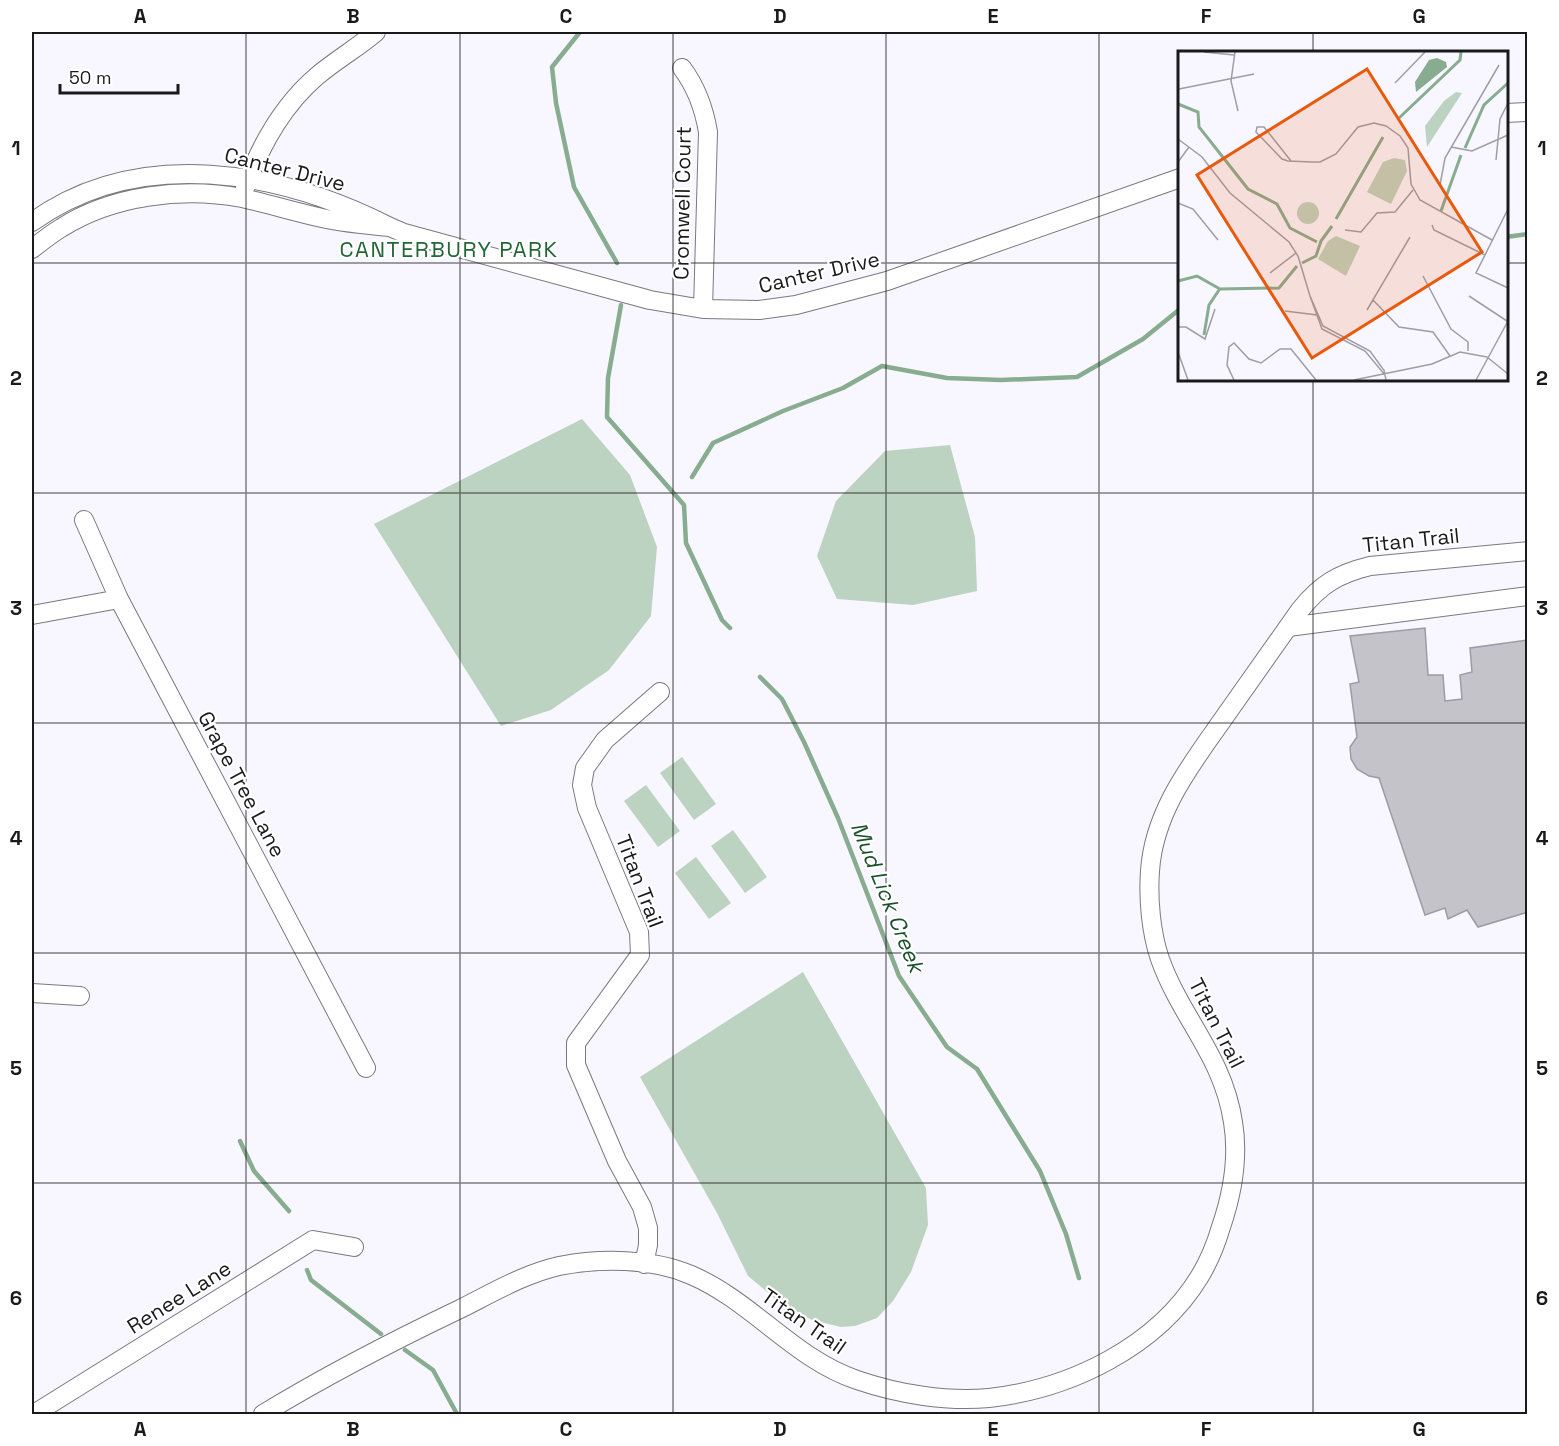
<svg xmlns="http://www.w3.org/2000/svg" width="1559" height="1446" font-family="'Space Grotesk',sans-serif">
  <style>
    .green { fill: #bdd3c1 }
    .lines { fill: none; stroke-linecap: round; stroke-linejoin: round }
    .stream { stroke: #88ac8f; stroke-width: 4.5 }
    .building { fill: #c4c3ca; stroke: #9d9ca3; stroke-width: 1.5 }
    .street-casing { stroke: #7a797f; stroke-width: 20 }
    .street { stroke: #fff; stroke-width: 18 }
    .grid { fill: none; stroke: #1a1a1c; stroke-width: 1.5; stroke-opacity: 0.55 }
    .labels { text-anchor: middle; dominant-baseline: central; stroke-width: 4.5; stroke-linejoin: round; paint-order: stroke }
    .street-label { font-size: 21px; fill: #1a1a1c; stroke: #fff }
    .neighbourhood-label { font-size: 22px; letter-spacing: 1.5px; fill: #246638; stroke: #fff }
    .water-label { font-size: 22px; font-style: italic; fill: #175029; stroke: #fff }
    .inset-river { fill: none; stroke: #88ac8f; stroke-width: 3 }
    .inset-road { fill: none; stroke: #9f9ea4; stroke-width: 1.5 }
    .view { fill: #e8590c; fill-opacity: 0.15; stroke: #e8590c; stroke-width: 3 }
    .inset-edge { fill: none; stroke: #1a1a1c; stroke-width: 3 }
    .neatline { fill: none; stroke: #1a1a1c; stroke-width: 2 }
    .grid-label { font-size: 20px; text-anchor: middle; font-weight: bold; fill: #1a1a1c }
  </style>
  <rect width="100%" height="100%" fill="#f8f6fe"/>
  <!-- green -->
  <path class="green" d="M582,419l48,56 27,72 -6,69 -42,54 -58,40 -50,16 -127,-202z
    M950,445l25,92 2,54 -64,14 -76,-6 -20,-43 19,-55 49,-50z
    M682,757l34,47 -22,16 -34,-47z
    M646,785l34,46 -22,16 -34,-46z
    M733,830l34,47 -22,16 -34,-47z
    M696,857l35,46 -22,16 -34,-46z
    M803,972l123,216 2,37 -17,47 -18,29 -16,17 -22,8 -14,1 -29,-7 -34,-19 -30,-25 -31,-63 -77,-136z"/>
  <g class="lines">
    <!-- stream -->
    <path class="stream" d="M580,32l-28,35 4,36 18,84 43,76
      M1506,237l22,-3
      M621,305l-13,73 -1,39 77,88 2,38 36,77 8,8
      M692,477l21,-34 70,-32 60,-23 39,-22 65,12 54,2 76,-3 66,-38 37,-30
      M760,677l22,22 22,43 34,76 61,158 48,71 30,22 63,102 26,63 13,44
      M240,1141l14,30 35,40
      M307,1270l4,10 70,54
      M405,1350l28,20 24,44"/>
  </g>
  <!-- building -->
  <path class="building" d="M1425,628l3,47h15l2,26 17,-2 -2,-24 12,-3 -2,-24 58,-8v272l-50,15 -11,-17 -19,9 -3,-11 -20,7 -46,-137 -10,-2 -12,-7 -6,-10 -1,-12 7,-10 -7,-53 9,-2 -9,-46z"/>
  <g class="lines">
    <!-- street casing -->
    <g class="street-casing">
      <path id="street" d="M682,68c15,20 22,40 26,64l-5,177
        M1506,113l22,-1
        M245,188c15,-42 37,-82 72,-112 19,-16 40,-28 59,-44
        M32,222c107,-77 248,-51 358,5 -23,-2 -46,-4 -68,-9 -27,-6 -53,-14 -80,-20 -59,-11 -129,-3 -181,30 -10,6 -20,14 -29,21
        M390,227l14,6 246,67 53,9 56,1 37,-5 91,-24 293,-103
        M84,520l35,79 247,469
        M32,615l87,-16
        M1288,627l240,-31
        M32,993l48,3
        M644,1264l4,-19v-17l-6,-21 -25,-46 -41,-96v-22l64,-88 -1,-23 -52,-124 -5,-23 3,-17 20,-28 55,-48
        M34,1414l279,-174 41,7
        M263,1414c64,-39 130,-73 197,-105 32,-16 64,-35 99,-43 41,-8 93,-8 132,9 61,26 103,84 166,105 41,14 89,22 132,18 81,-9 168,-51 211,-122 9,-15 16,-32 21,-49 12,-35 18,-69 12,-105 -10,-66 -52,-104 -73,-163 -9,-26 -12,-60 -10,-88 4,-62 44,-110 78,-159 24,-34 48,-68 72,-102 21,-26 38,-36 70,-44l158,-15"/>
    </g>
    <!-- street -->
    <use href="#street" class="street"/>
  </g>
  <!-- grid -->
  <path class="grid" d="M246,32v1382M460,32v1382M673,32v1382M886,32v1382M1099,32v1382M1313,32v20M32,263h1148M1506,263h22M1313,380v1034M32,493h1496M32,723h1496M32,953h1496M32,1183h1496"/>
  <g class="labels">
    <!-- street labels -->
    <g class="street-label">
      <text transform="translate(285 169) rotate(14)">Canter Drive</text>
      <text transform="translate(682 203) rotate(-89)">Cromwell Court</text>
      <text transform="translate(819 272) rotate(-13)">Canter Drive</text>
      <text transform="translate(1411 540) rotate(-6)">Titan Trail</text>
      <text transform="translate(242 784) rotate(62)">Grape Tree Lane</text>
      <text transform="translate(640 881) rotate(69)">Titan Trail</text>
      <text transform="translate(1217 1023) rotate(63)">Titan Trail</text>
      <text transform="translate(179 1297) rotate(-32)">Renee Lane</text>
      <text transform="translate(804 1321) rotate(35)">Titan Trail</text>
    </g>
    <!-- neighbourhood labels -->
    <g class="neighbourhood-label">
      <text x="449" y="249">CANTERBURY PARK</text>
    </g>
    <!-- water labels -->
    <g class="water-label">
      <text transform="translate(888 897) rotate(68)">Mud Lick Creek</text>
    </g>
  </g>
  <!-- overview -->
  <g transform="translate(1178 51)">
    <rect width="330" height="330" fill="#f8f6fe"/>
    <path d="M278,41l6,1 -35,54 -2,-21 19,-25zM216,107l11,2 2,11 -16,33 -24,-12 16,-30zM119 162a11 11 0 1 1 22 0a11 11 0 1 1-22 0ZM158,185l24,10 -14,30 -28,-17 10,-18z" fill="#bdd3c1"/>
    <path d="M259,7l9,4 1,5 -31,25 -1,-10 14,-22z" fill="#88ac8f"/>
    <path class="inset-river" d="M0,53l20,8 1,15 49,62 29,15 13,24 27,14M221,67l61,-58 1,-8M287,97l19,-43 24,-22M263,160l20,-56M158,168l47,-82M124,212l14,-7 5,-15 11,-15M0,230l19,-5 23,13 59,-1 18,-22M26,284l5,-30 10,-15"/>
    <path class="inset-road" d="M26,1l30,3M57,1l-4,29 7,30M217,32l30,-31M1,38l75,-15M0,88l24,18 28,36 59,49 9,14 12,40M273,96l21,4 36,-16M318,109l4,-41 8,-16M113,110l-27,-34h-7l-1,5 26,27 6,2 24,1h8l16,-8 22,-27 16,-4 12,3 14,10 8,12 3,36 9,16 72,40M0,111l11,-15M262,134l5,-27 54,-93M0,152l15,6 25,31M330,158l-32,64 32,15M254,174l2,5 51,25M167,179l16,2 16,-19 18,-1 18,-22M92,222l26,-20M245,225l28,53 17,13v9M291,245l38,25M195,249l26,27 34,5 17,24M189,259l43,-73M107,260l32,4M0,276h8l19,12 10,-30M0,301l10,28M309,306l21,17M207,324l-20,-24 -43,-22 -12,-33 13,30 47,25 13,18 1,1 2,10M56,329l-7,-15 2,-18 5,-4 15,16 12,4 19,-14h11l25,31M176,329l78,-16 28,-12 27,5M298,329l32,-59"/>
    <path class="view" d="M189,18l115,183 -170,106 -115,-183z"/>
    <rect width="330" height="330" class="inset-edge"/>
  </g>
  <!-- border -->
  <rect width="1559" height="1446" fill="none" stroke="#ffffff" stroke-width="66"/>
  <!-- scale -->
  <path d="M60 84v9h118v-9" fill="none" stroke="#1a1a1c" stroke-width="3"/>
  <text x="69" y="84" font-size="18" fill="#1a1a1c" stroke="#ffffff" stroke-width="4.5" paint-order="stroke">50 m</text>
  <rect x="33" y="33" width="1493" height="1380" class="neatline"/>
  <g class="grid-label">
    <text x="140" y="23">A</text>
    <text x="353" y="23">B</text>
    <text x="566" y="23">C</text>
    <text x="780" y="23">D</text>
    <text x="993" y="23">E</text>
    <text x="1206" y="23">F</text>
    <text x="1419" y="23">G</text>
    <text x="16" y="155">1</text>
    <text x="1542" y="155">1</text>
    <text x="16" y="385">2</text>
    <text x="1542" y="385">2</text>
    <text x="16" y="615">3</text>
    <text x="1542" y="615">3</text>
    <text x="16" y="845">4</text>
    <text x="1542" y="845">4</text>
    <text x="16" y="1075">5</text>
    <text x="1542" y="1075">5</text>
    <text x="16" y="1305">6</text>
    <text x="1542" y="1305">6</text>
    <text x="140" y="1436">A</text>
    <text x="353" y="1436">B</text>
    <text x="566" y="1436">C</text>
    <text x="780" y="1436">D</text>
    <text x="993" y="1436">E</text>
    <text x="1206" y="1436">F</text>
    <text x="1419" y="1436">G</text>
  </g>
</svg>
